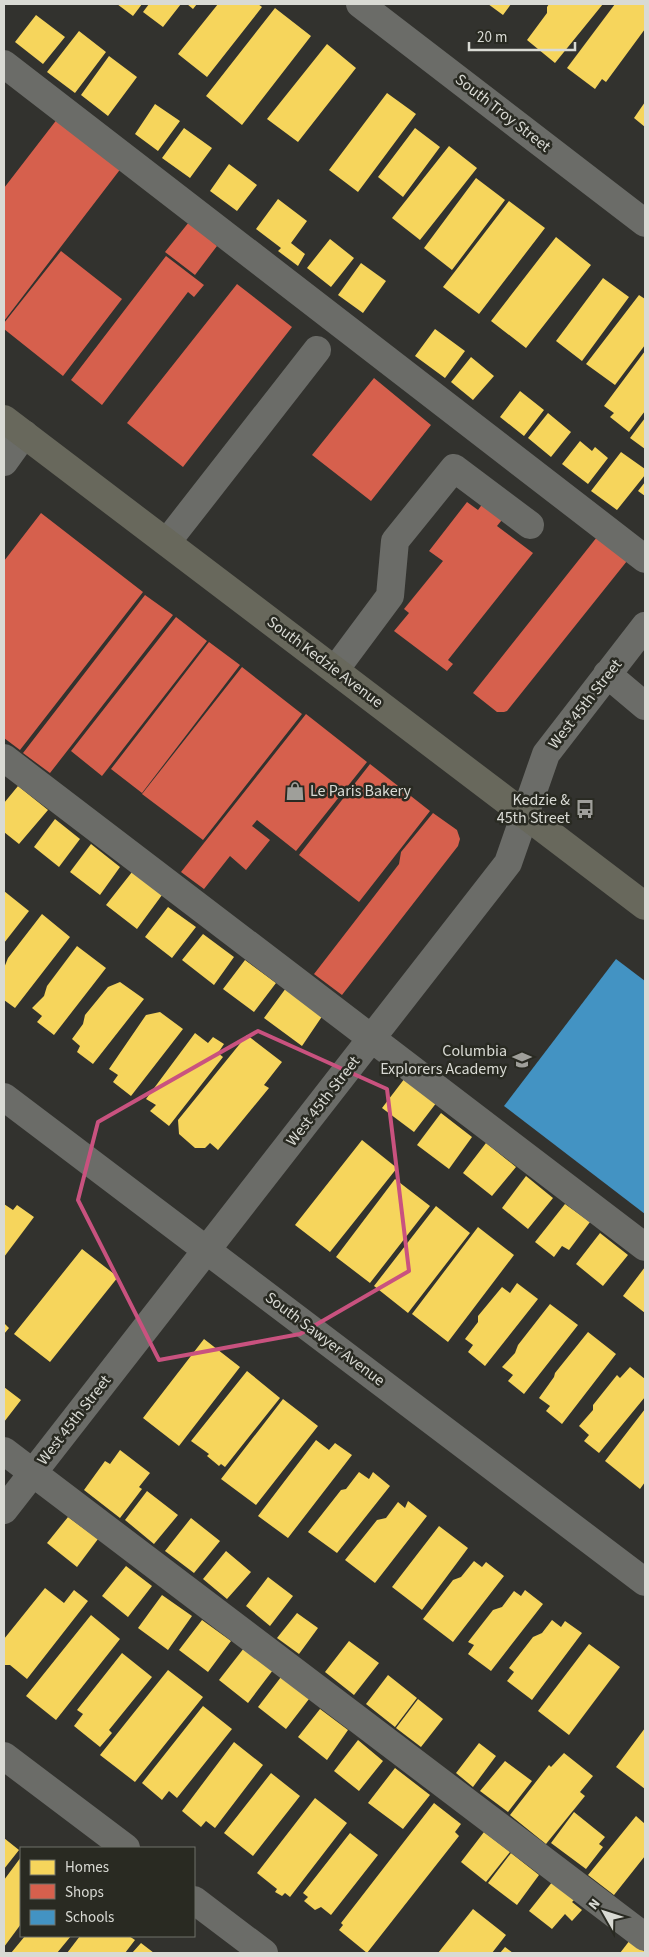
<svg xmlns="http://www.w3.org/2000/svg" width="649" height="1957" font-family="'Source Sans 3',sans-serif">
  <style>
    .homes { fill: #f6d55c }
    .shops { fill: #d6604d }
    .schools { fill: #4393c3 }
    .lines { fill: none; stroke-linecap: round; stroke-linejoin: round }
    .minor { stroke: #6b6c68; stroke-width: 28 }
    .major { stroke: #68685c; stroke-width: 28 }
    .marked { fill: none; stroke: #c9527f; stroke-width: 4; stroke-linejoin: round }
    .labels { text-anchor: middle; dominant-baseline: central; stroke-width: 5; stroke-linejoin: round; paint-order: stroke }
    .street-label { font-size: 16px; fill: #d9dad4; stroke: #292a22 }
    .poi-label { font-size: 16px; fill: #d9dad4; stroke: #292a22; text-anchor: end }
  </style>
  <rect width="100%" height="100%" fill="#32322e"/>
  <!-- homes -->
  <path class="homes" d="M117,4h25l-9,12z
    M149,4h32l-18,23 -20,-15z
    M187,4h10l-4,5z
    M218,4h40l4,3 -55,70 -29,-23z
    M488,4h23l-8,11z
    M549,4h54l-48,59 -28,-23 20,-27v-6z
    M615,4h30v25l-39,53 -4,-3 -7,10 -28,-21z
    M275,8l36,28 -69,89 -36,-29z
    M36,15l29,22 -22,27 -28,-22z
    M79,31l27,21 -31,41 -28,-21z
    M327,44l29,24 -58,74 -31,-23z
    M109,56l28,21 -29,39 -27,-21z
    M387,93l29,21 -58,78 -29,-22z
    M645,102v25l-11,-9z
    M155,104l25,17 -22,30 -23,-17z
    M184,128l28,20 -22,30 -28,-20z
    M415,128l25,19 -37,50 -25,-20z
    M449,146l28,22 -57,72 -28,-22z
    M229,164l28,21 -20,26 -27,-20z
    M476,178l29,22 -53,70 -28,-22z
    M278,199l29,22 -16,22 14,11 -7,12 -20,-15 3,-3 -25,-19z
    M509,201l36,27 -66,86 -36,-27z
    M556,237l35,28 -65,83 -35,-27z
    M330,239l24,19 -23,29 -24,-19z
    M361,263l25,18 -23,32 -25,-18z
    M603,278l26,19 -47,64 -26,-20z
    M639,295l6,4v46l-30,40 -29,-21z
    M435,329l30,22 -20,27 -30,-22z
    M645,351v60l-16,21 -19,-15 4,-4 -10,-7z
    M471,357l23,19 -21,24 -22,-18z
    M520,391l24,19 -20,26 -24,-19z
    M548,413l23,19 -20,25 -23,-19z
    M645,418v31l-15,-11z
    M580,441l12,10 3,-4 13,11 -20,26 -26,-20z
    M621,452l24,17v6l-28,35 -26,-19z
    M645,482v14l-7,-5z
    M18,786l30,24 -29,34 -15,-12v-29z
    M55,819l25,20 -21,28 -25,-20z
    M91,844l29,23 -20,28 -30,-23z
    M132,872l30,23 -25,34 -31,-24z
    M4,891l25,20 -25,32z
    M168,907l28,20 -24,31 -27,-21z
    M42,914l28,23 -55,71 -11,-8v-32l4,-10z
    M203,934l31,23 -20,28 -32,-25z
    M77,946l29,22 -52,67 -17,-13 5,-6 -10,-8 12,-12 3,-10z
    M245,960l31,23 -22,29 -31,-23z
    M120,982l24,17 -51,65 -16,-12 3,-6 -8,-7 11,-15 2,-9 23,-28z
    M286,988l37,27 -21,31 -38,-28z
    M160,1012l23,17 -52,67 -18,-14 5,-7 -9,-6 37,-54z
    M195,1033l13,10 5,-6 11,7 -6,9 5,4 -54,69 -19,-15 6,-6 -10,-6z
    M247,1035l35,27 -18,23 5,3 -51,62 -8,-7 -5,5h-10l-16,-14 -1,-14z
    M405,1078l32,24 -23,30 -32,-24z
    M441,1113l31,24 -23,32 -32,-24z
    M362,1140l35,28 -67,84 -35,-27z
    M486,1143l30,24 -24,29 -29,-23z
    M526,1176l27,22 -25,31 -26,-21z
    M395,1179l35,27 -60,77 -34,-26z
    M4,1204l9,6 4,-5 17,12 -30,40z
    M565,1204l25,18 -21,28 -7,-4 -8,11 -19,-15z
    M436,1206l34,27 -62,80 -34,-27z
    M478,1227l36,28 -66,87 -36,-28z
    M600,1233l28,22 -25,31 -27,-22z
    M82,1249l36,28 -68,85 -36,-28z
    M645,1267v46l-22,-17z
    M517,1283l21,16 -53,67 -17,-14 5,-7 -8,-6 13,-17v-6l24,-29 8,6z
    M550,1304l28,21 -54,69 -16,-13 5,-6 -11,-8 13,-14 3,-8z
    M4,1323l5,5 -5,6z
    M588,1332l28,22 -54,70 -16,-13 4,-5 -11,-8 15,-21 1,-4z
    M204,1339l36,28 -61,79 -36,-28z
    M630,1367l15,12v18l-46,56 -15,-12 5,-6 -10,-9 14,-16v-5l24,-30 3,3z
    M247,1371l33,27 -55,69 -4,-3 -2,2 -12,-10 2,-2 -18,-13z
    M4,1387l17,13 -17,22z
    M283,1399l35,27 -62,79 -35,-26z
    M645,1409v73l-5,7 -35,-28z
    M316,1440l13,10 6,-7 17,12 -64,83 -30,-22z
    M120,1450l30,23 -11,14 3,2 -22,29 -36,-28 21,-29 5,3z
    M359,1472l10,7 4,-7 17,14 -53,67 -29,-21 33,-42 5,-1z
    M147,1491l31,24 -24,29 -29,-24z
    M408,1501l19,15 -52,67 -30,-23 32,-40 9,-2 12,-16 7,6z
    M68,1517l30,22 -21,28 -30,-24z
    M191,1518l29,23 -26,32 -29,-22z
    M439,1526l29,22 -46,62 -30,-23z
    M226,1551l25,21 -24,27 -24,-20z
    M474,1561l8,6 4,-5 18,14 -51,66 -30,-23 30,-39 8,-3z
    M126,1566l26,20 -24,31 -26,-21z
    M268,1577l25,19 -23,30 -24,-20z
    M45,1588l19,15 10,-13 14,11 -61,78 -17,-14h-6v-26z
    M525,1590l18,14 -52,67 -23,-17 6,-9 -6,-3 25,-32 9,-3 12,-16 7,5z
    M162,1595l30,21 -24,34 -30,-22z
    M297,1613l21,15 -19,26 -22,-16z
    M91,1615l29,24 -64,81 -30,-24z
    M202,1620l29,21 -23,31 -29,-22z
    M552,1620l9,7 4,-6 17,12 -50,67 -25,-19 7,-9 -5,-4 24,-31 9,-4z
    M349,1641l30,22 -25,32 -29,-23z
    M589,1644l31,23 -51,68 -31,-24z
    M244,1648l29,22 -25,33 -29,-23z
    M122,1653l30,24 -43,53 3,3 -12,14 -26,-21 9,-12 -6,-4z
    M168,1670l35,27 -68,85 -35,-27z
    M388,1675l29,23 -22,29 -29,-23z
    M281,1677l28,22 -23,30 -28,-22z
    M418,1699l25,20 -22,28 -25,-19z
    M203,1706l29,23 -55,69 -8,-7 -7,9 -20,-17z
    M320,1709l28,21 -21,30 -29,-23z
    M645,1728v61l-29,-22z
    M358,1740l25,21 -24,30 -25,-20z
    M234,1742l29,23 -48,63 -9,-7 -5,6 -19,-16z
    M479,1743l17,13 -23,31 -17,-14z
    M564,1753l29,23 -13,16 5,4 -39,48 -36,-29 39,-50 2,2z
    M505,1761l27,20 -24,31 -28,-21z
    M395,1768l35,27 -27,34 -35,-26z
    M271,1773l29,23 -47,60 -29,-23z
    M315,1798l32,25 -57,74 -5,-4 -3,3 -7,-4 2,-3 -20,-16z
    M434,1803l27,21 -6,8 4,4 -92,117 -28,-23 4,-5 -2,-2z
    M574,1812l31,25 -6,7 4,3 -17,22 -35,-26z
    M636,1816l9,8v32l-31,39 -26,-20z
    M484,1832l26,20 -24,30 -25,-20z
    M350,1833l28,22 -47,60 -10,-8 -6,3 -11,-9 4,-4 -5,-4z
    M4,1838l15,12 -15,19z
    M511,1853l28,22 -22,30 -29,-22z
    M21,1857v67l-17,23v-67z
    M553,1881l22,18 -3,3 10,8 -10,11 -7,-7 -13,15 -23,-18z
    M473,1909l33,26 -14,18h-54z
    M25,1936h46l-14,17h-46z
    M80,1936h49l6,4 -10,13h-58z
    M630,1940l15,12v1h-25z
    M141,1943l13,10h-22z
    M505,1947l8,6h-13z"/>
  <!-- shops -->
  <path class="shops" d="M58,118l64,49 -118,154v-133z
    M189,222l28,24 -22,29 -30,-23z
    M61,251l61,48 -59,77 -59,-47v-6z
    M166,256l38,29 -10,12 -6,-5 -86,113 -31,-25z
    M237,284l55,43 -109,140 -56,-44z
    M374,378l57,47 -60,76 -59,-46z
    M486,499l20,16 -9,11 36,27 -85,107 5,4 -6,7 -53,-40 15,-18 -5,-4 39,-48 -14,-10 38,-49 11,8z
    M41,513l102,79 -123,158 -16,-12v-177z
    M597,537l30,24 -120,150 -3,1h-7l-24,-19z
    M145,595l28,20 -123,158 -27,-20z
    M176,617l31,24 -105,135 -31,-25z
    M209,642l31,23 -98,128 -31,-24z
    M242,667l60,47 -99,126 -61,-46z
    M306,714l61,48 -71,89 -39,-31 -5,6 18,14 -24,30 -16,-14 -26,33 -23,-17z
    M370,764l60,47 -71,91 -60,-47z
    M433,813l24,17 3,9 -2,7 -116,149 -28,-21 85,-110 2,-12z"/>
  <!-- schools -->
  <path class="schools" d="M616,959l29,22v233l-141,-108z"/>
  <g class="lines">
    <!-- minor -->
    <path class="minor" d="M360,4l285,219
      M4,64l641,495
      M4,462l20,-28
      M167,542l150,-192
      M335,670l55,-74 5,-55 59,-73 76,57
      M607,674l38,32
      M4,758l641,489
      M4,1097l641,485
      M4,1451l641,486
      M4,1510l504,-647 38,-109 99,-128
      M4,1756l122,92
      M194,1900l70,53"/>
    <!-- major -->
    <path class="major" d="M4,419l641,487"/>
  </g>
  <!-- marked area -->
  <path class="marked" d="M258,1031l129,58 22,182 -109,63 -141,26 -81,-160 20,-78z"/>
  <!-- icons -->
  <defs>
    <g id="shop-bare" transform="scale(1.5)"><path d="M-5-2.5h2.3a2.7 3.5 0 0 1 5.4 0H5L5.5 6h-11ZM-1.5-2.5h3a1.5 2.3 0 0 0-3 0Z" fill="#9f9f9a" stroke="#292a22" stroke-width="2.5" paint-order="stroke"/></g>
    <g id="bus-bare" transform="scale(1.5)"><path d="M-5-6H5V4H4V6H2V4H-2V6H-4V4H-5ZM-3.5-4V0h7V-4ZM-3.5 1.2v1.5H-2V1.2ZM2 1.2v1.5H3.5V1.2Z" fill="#9f9f9a" stroke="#292a22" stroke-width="2.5" paint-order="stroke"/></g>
    <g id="school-bare" transform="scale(1.5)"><path d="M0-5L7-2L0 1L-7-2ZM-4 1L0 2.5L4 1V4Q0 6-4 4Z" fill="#9f9f9a" stroke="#292a22" stroke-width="2.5" paint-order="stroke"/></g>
  </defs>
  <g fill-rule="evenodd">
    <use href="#shop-bare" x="295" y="791"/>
    <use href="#bus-bare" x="585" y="809"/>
    <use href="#school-bare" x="522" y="1060"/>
  </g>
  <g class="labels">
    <!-- street labels -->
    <g class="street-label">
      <text transform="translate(503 113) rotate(38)">South Troy Street</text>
      <text transform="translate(325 662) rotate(37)">South Kedzie Avenue</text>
      <text transform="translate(585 704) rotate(-52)">West 45th Street</text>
      <text transform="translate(323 1101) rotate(-52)">West 45th Street</text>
      <text transform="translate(325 1339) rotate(37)">South Sawyer Avenue</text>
      <text transform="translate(74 1420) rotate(-52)">West 45th Street</text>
    </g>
    <!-- poi labels -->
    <g class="poi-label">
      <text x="310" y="791" text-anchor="start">Le Paris Bakery</text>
      <text x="570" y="800">Kedzie &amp;<tspan x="570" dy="18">45th Street</tspan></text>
      <text x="507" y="1051">Columbia<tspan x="507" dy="18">Explorers Academy</tspan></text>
    </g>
  </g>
  <!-- border -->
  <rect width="649" height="1957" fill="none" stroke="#d9dad4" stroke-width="10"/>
  <!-- legend -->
  <rect x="20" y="1847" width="175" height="90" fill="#292a22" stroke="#6f7069"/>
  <rect x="30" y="1860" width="25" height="15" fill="#f6d55c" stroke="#6f7069"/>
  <text x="65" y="1872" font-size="15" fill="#d9dad4">Homes</text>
  <rect x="30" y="1884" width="25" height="15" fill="#d6604d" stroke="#6f7069"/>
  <text x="65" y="1897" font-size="15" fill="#d9dad4">Shops</text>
  <rect x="30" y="1910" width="25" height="15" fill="#4393c3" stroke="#6f7069"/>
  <text x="65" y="1922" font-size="15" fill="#d9dad4">Schools</text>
  <!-- north arrow -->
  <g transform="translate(604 1912) rotate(309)" stroke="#292a22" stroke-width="4" paint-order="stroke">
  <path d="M0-4L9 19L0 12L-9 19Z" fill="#d9dad4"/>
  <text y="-8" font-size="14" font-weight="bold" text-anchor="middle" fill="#d9dad4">N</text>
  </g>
  <!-- scale -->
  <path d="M469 42v8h106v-8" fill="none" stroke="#d9dad4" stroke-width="2.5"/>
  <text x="477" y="42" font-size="15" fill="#d9dad4" stroke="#292a22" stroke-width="4" paint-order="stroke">20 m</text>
</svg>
